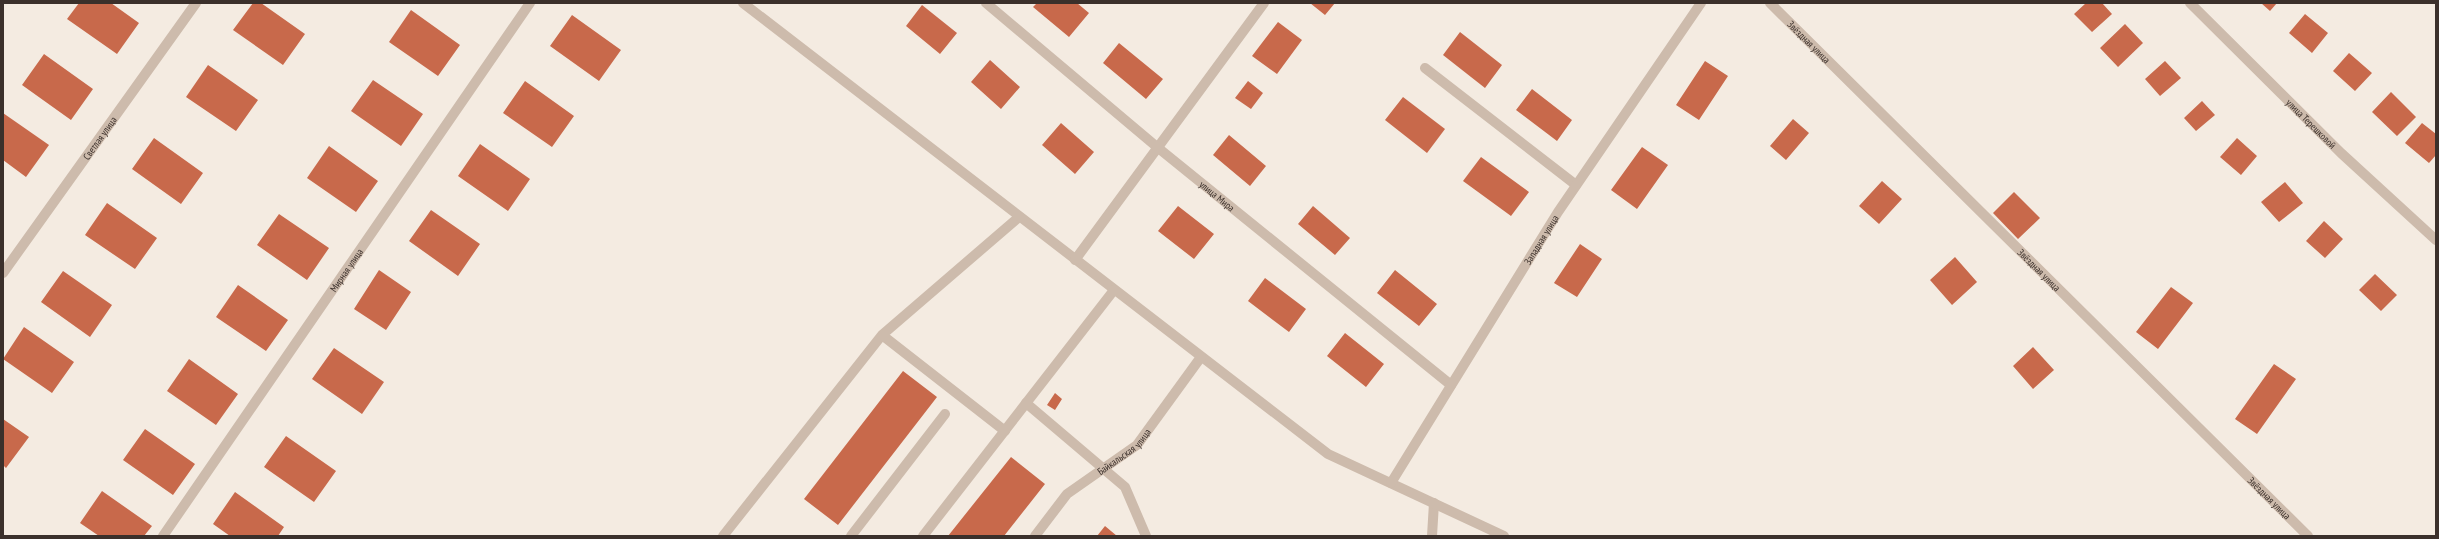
<svg xmlns="http://www.w3.org/2000/svg" width="2439" height="539" font-family="'PT Sans Narrow',sans-serif">
  <style>
    .building { fill: #c8694b }
    .lines { fill: none; stroke-linecap: round; stroke-linejoin: round }
    .lane { stroke: #cdbbac; stroke-width: 10 }
    .street { stroke: #cdbbac; stroke-width: 10 }
    .labels { text-anchor: middle; dominant-baseline: central; stroke-width: 3; stroke-linejoin: round; paint-order: stroke }
    .street-label { font-size: 10px; fill: #3b302b; stroke: #fbf5ee }
  </style>
  <rect width="100%" height="100%" fill="#f4ebe1"/>
  <!-- building -->
  <path class="building" d="M79,3h32l28,20 -22,31 -50,-35z
    M253,3h8l44,31 -22,31 -50,-35z
    M1037,3h40l12,10 -20,24 -36,-30z
    M1310,3h25l-10,12z
    M2086,3h16l10,11 -20,18 -18,-18z
    M2261,3h16l-7,8z
    M922,5l35,28 -17,21 -34,-28z
    M411,10l49,35 -22,31 -49,-34z
    M2305,14l23,19 -16,20 -23,-20z
    M572,15l49,35 -22,31 -49,-35z
    M1278,22l24,18 -25,34 -25,-18z
    M2125,24l18,19 -25,24 -18,-19z
    M1460,32l42,33 -17,23 -42,-33z
    M1119,43l44,36 -17,20 -43,-36z
    M2349,53l23,20 -17,18 -22,-20z
    M44,54l49,35 -22,31 -49,-35z
    M990,60l30,27 -19,22 -30,-27z
    M1705,61l23,15 -29,44 -23,-15z
    M2165,61l16,17 -21,18 -15,-17z
    M208,65l50,35 -22,31 -50,-34z
    M373,80l50,34 -22,32 -50,-35z
    M525,81l49,35 -22,31 -49,-34z
    M1248,81l15,12 -12,16 -16,-11z
    M1532,89l40,31 -15,21 -41,-31z
    M2391,92l25,25 -19,19 -25,-24z
    M1403,97l42,32 -18,24 -42,-33z
    M2202,101l13,14 -19,16 -12,-13z
    M3,113l46,32 -23,32 -23,-17z
    M1793,119l16,14 -23,27 -16,-14z
    M1061,123l33,29 -19,22 -33,-29z
    M2422,123l14,11v21l-7,8 -24,-20z
    M1229,135l37,31 -16,20 -37,-31z
    M154,138l49,35 -22,31 -49,-35z
    M2237,138l20,18 -16,19 -21,-18z
    M480,144l50,35 -22,32 -50,-35z
    M329,146l49,35 -22,31 -49,-34z
    M1642,147l26,18 -31,44 -26,-19z
    M1481,157l48,35 -18,24 -48,-35z
    M1882,181l20,18 -23,25 -20,-18z
    M2285,182l18,21 -24,19 -18,-20z
    M2014,192l26,26 -22,21 -25,-26z
    M107,203l50,35 -22,31 -50,-34z
    M1178,206l36,28 -20,25 -36,-28z
    M1313,206l37,32 -15,17 -37,-31z
    M431,210l49,34 -22,32 -49,-35z
    M279,214l50,34 -22,32 -50,-35z
    M2324,221l19,18 -18,19 -19,-17z
    M1580,244l22,15 -25,38 -23,-14z
    M1955,257l22,25 -25,23 -22,-25z
    M379,270l32,22 -25,38 -32,-21z
    M1395,270l42,34 -18,22 -42,-33z
    M63,271l49,34 -22,32 -49,-35z
    M2375,274l22,21 -16,16 -22,-21z
    M1265,278l41,31 -17,23 -41,-31z
    M238,285l50,35 -22,31 -50,-34z
    M2171,287l22,16 -35,46 -22,-17z
    M24,327l50,35 -22,31 -49,-34z
    M1345,333l39,31 -18,23 -39,-31z
    M2033,347l21,23 -21,19 -20,-23z
    M334,348l50,34 -22,32 -50,-35z
    M189,359l49,35 -22,31 -49,-34z
    M2274,364l22,15 -39,55 -22,-15z
    M903,371l34,26 -99,128 -34,-26z
    M1055,393l7,6 -7,11 -8,-5z
    M3,419l26,18 -23,31 -3,-3z
    M145,429l50,35 -22,31 -50,-35z
    M286,436l50,35 -22,31 -50,-35z
    M1011,457l34,27 -41,52h-56z
    M102,491l50,35 -8,10h-45l-19,-13z
    M235,492l49,35 -6,9h-48l-17,-12z
    M1105,526l12,10h-20z"/>
  <g class="lines">
    <!-- lane -->
    <path class="lane" d="M882,335l123,96
      M1026,403l99,84 21,49
      M723,536l159,-201 137,-118
      M851,536l94,-122
      M1432,536l2,-33"/>
    <!-- street -->
    <g class="street">
      <path d="M743,3l585,451 176,82"/>
      <path id="s1" d="M986,3l171,144 294,238"/>
      <path id="s2" d="M1770,3l538,533"/>
      <path id="s3" d="M2190,3l151,150 95,87"/>
      <path d="M1425,68l151,117"/>
      <path d="M1075,260l189,-257"/>
      <path id="s4" d="M3,273l193,-270"/>
      <path id="s5" d="M1391,483l167,-271 143,-209"/>
      <path id="s6" d="M163,536l367,-533"/>
      <path d="M923,536l191,-246"/>
      <path id="s7" d="M1035,536l32,-42 70,-49 64,-88"/>
    </g>
  </g>
  <g class="labels">
    <!-- street labels -->
    <g class="street-label">
      <text stroke="none"><textPath href="#s2" startOffset="55">Звёздная улица</textPath></text>
      <text stroke="none"><textPath href="#s3" startOffset="171">улица Терешковой</textPath></text>
      <text stroke="none"><textPath href="#s4" startOffset="166">Светлая улица</textPath></text>
      <text stroke="none"><textPath href="#s1" startOffset="301">улица Мира</textPath></text>
      <text stroke="none"><textPath href="#s5" startOffset="286">Западная улица</textPath></text>
      <text stroke="none"><textPath href="#s6" startOffset="323">Мирная улица</textPath></text>
      <text stroke="none"><textPath href="#s2" startOffset="379">Звёздная улица</textPath></text>
      <text stroke="none"><textPath href="#s7" startOffset="124">Байкальская улица</textPath></text>
      <text stroke="none"><textPath href="#s2" startOffset="703">Звёздная улица</textPath></text>
    </g>
  </g>
  <!-- border -->
  <rect width="2439" height="539" fill="none" stroke="#3b302b" stroke-width="8"/>
</svg>
